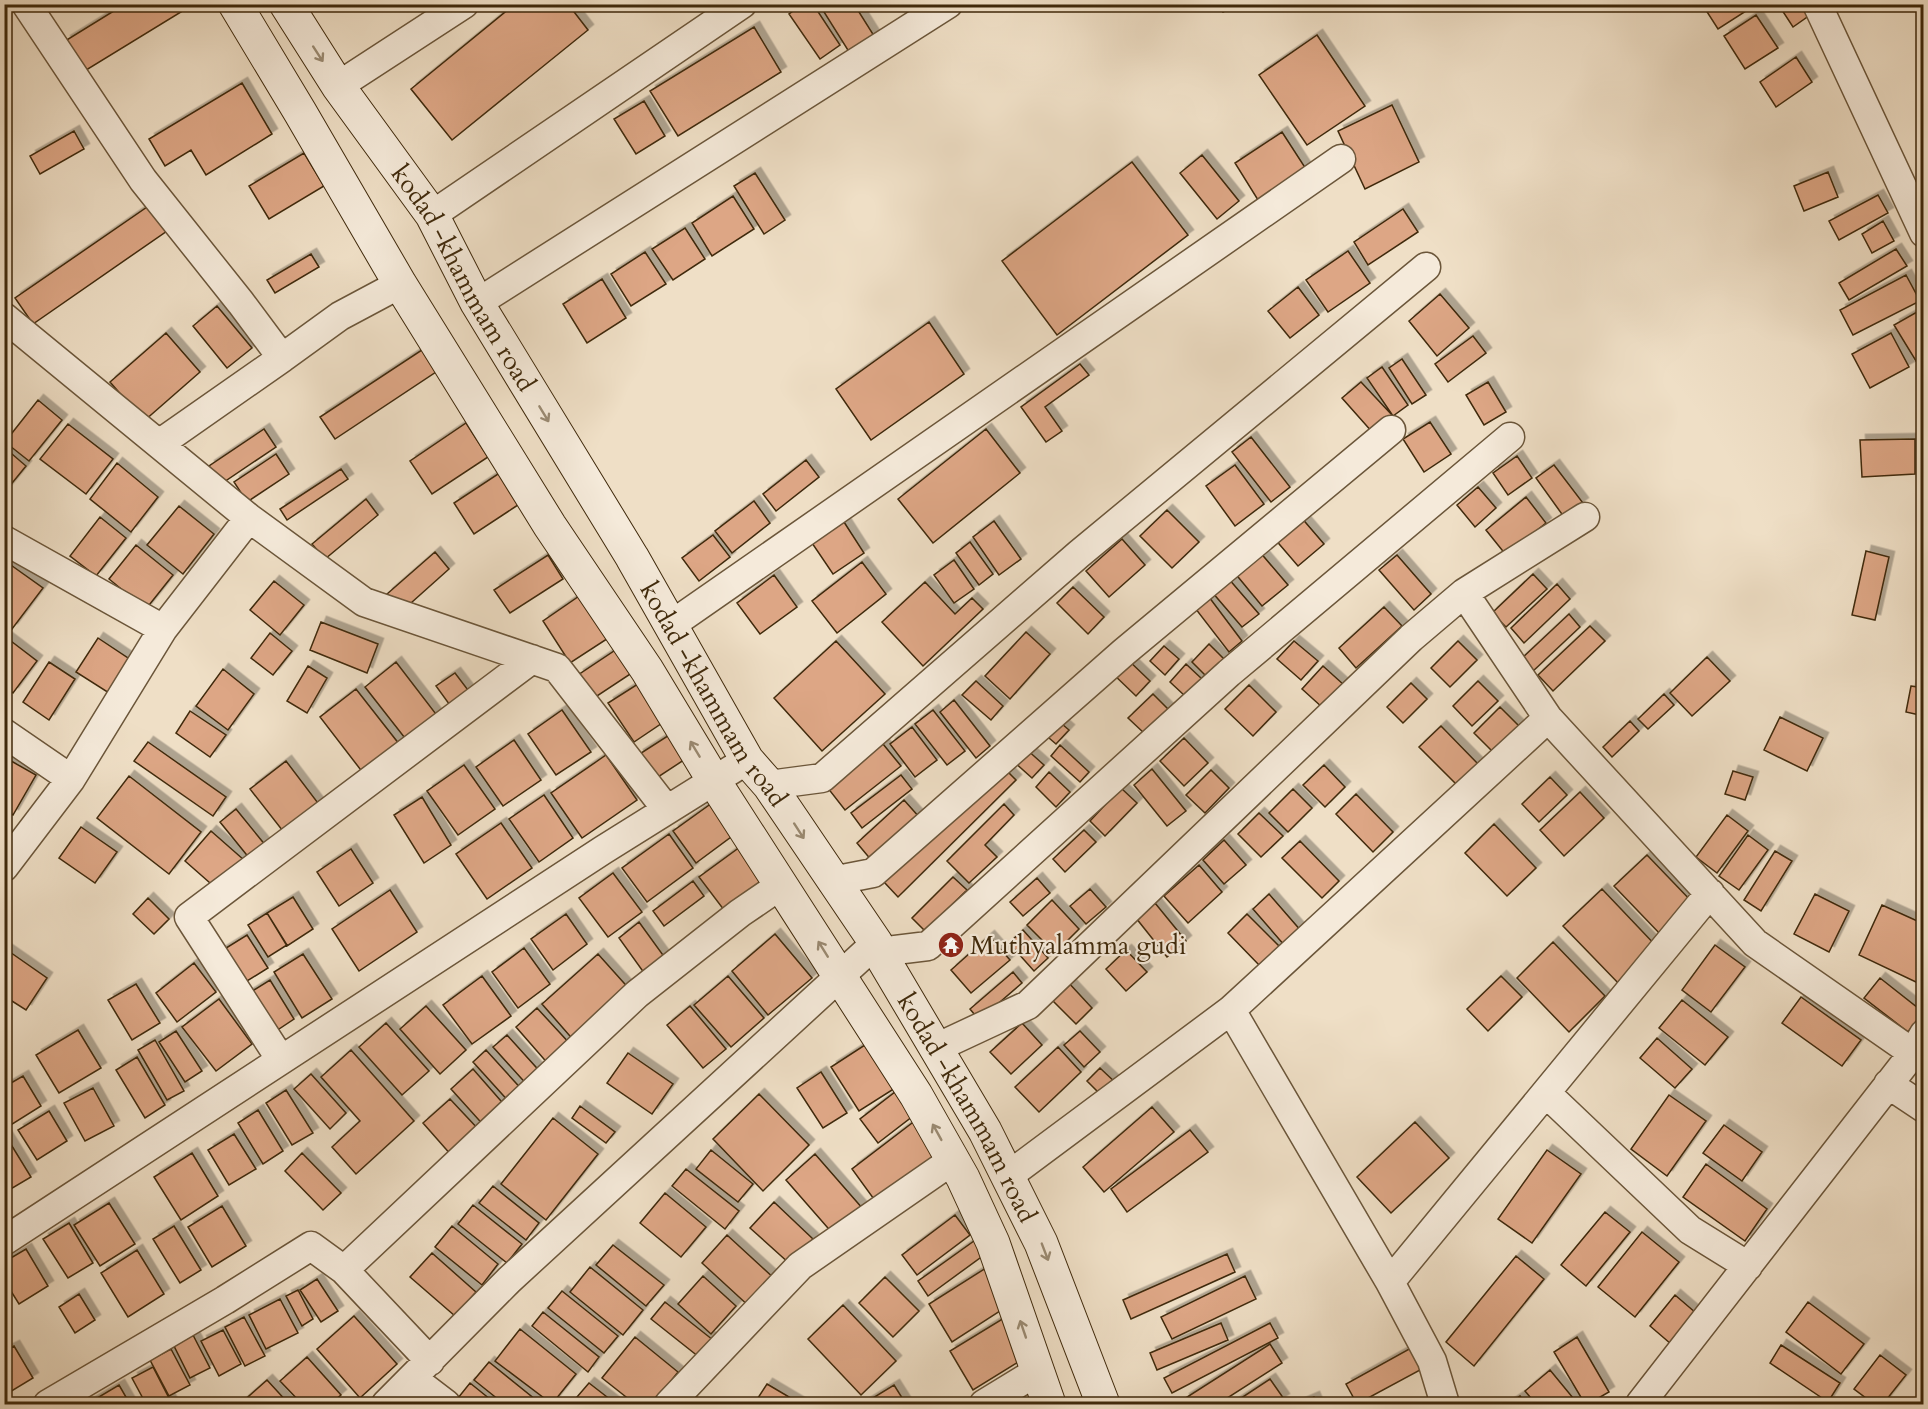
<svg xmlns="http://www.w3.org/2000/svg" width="1928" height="1409" font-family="Cardo,serif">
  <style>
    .building { fill: #dda685; stroke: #3f290b; stroke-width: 1.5; filter: url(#shadow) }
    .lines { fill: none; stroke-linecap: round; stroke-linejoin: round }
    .street-casing { stroke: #6b563a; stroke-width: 31 }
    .secondary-casing { stroke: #3f290b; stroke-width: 35 }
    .street { stroke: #f5eada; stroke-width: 28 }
    .secondary { stroke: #f5eada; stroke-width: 33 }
    .oneway { stroke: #9a8a72 }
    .labels { text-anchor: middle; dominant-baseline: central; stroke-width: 4.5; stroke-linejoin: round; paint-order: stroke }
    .street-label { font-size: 26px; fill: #3f290b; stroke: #f5eada }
    .poi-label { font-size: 26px; fill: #3f290b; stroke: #f5eada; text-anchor: start }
  </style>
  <defs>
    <filter id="shadow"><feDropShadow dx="5.5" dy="-5.5" stdDeviation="0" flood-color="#0004"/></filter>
  </defs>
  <rect width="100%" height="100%" fill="#efdfc6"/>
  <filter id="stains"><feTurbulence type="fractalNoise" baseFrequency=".00333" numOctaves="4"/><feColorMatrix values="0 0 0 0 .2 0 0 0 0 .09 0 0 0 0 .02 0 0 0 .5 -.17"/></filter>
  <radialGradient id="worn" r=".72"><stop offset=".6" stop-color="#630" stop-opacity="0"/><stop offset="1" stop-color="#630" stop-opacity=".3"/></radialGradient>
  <!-- building -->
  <path class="building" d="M125,4h69l-111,68 -18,-31z
    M515,4h53l20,26 -136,110 -41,-51z
    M803,4h10l27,41 -20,14 -31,-45z
    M819,4h35l22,35 -25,16z
    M1220,4h21l-18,8z
    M1702,4h55l-39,25z
    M1778,4h25l7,11 -17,12z
    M1756,15l22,33 -33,21 -21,-33z
    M754,27l27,45 -103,64 -28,-45z
    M1317,35l48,71 -58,39 -48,-70z
    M1796,57l16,25 -36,25 -16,-25z
    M242,83l30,51 -66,41 -15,-25 -26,16 -16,-27z
    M644,101l21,35 -29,18 -22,-35z
    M1392,105l27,57 -54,27 -27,-58z
    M74,131l10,18 -44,25 -10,-18z
    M1282,132l24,37 -48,31 -23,-37z
    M304,153l20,33 -55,33 -20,-33z
    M1202,155l37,46 -22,18 -37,-46z
    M1132,162l56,73 -131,100 -55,-74z
    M1828,172l10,25 -34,14 -10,-25z
    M755,173l30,47 -21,14 -30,-48z
    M1878,195l10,18 -49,27 -10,-19z
    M733,196l21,33 -42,27 -20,-33z
    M150,205l17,26 -134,93 -18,-26z
    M1403,209l15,23 -50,33 -14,-23z
    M1883,221l11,20 -22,12 -10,-19z
    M685,228l20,31 -32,21 -21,-31z
    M1896,249l11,17 -58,34 -10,-17z
    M1348,251l22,32 -42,29 -22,-32z
    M645,252l21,32 -35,22 -20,-32z
    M311,254l8,13 -44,26 -8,-13z
    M1906,275l14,26 -67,34 -13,-25z
    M602,279l24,39 -39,25 -24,-39z
    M1298,287l21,28 -29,23 -22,-27z
    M1440,294l29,34 -32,28 -28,-35z
    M217,306l35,42 -25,20 -34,-42z
    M1924,308v49l-8,4 -22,-36z
    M929,322l35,52 -93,66 -35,-51z
    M166,333l34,39 -56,49 -34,-39z
    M1891,333l18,34 -39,21 -18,-34z
    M1473,336l13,17 -38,29 -13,-18z
    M437,340l14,22 -116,77 -15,-22z
    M1402,359l24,36 -14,9 -23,-36z
    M1080,364l9,11 -44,32 17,24 -16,11 -25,-35z
    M1382,367l26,38 -15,11 -26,-38z
    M1361,382l31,33 -19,18 -31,-35z
    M1488,382l18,30 -22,13 -18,-30z
    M38,400l24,20 -33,41 -24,-19z
    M1430,422l21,32 -27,18 -21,-33z
    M466,423l22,34 -56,37 -22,-33z
    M68,424l45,35 -27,35 -46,-35z
    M264,429l12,18 -55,37 -12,-18z
    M986,429l34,44 -87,70 -35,-44z
    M1251,437l39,50 -19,15 -39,-50z
    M1915,439v35l-53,3 -2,-37z
    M5,448l21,18 -22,27v-45z
    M276,454l13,20 -42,28 -13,-20z
    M1517,456l15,22 -24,17 -15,-22z
    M806,460l13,17 -43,34 -13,-17z
    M117,463l41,34 -27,35 -41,-33z
    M1235,465l29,39 -29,22 -29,-40z
    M1554,465l29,38 -19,14 -28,-39z
    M341,469l7,10 -61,41 -7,-11z
    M501,472l20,31 -47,31 -20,-31z
    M1478,487l18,21 -21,19 -18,-22z
    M1526,497l20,26 -40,32 -20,-25z
    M366,499l12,16 -53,44 -13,-15z
    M754,501l16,22 -38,30 -17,-22z
    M179,506l35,28 -31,40 -36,-29z
    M1167,510l32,32 -27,26 -32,-32z
    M1300,516l24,28 -26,22 -24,-28z
    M100,517l26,21 -30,38 -26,-20z
    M994,521l27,38 -22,16 -26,-38z
    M844,522l20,31 -31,21 -21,-31z
    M713,535l17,22 -31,24 -17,-23z
    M1122,539l23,26 -36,32 -23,-26z
    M970,542l23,32 -14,11 -23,-32z
    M136,545l37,30 -27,34 -37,-30z
    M1259,551l29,34 -26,21 -28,-34z
    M1866,551l23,6 -14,63 -23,-5z
    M435,552l14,17 -47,42 -15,-17z
    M548,555l15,24 -53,34 -16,-23z
    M1397,555l34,39 -17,16 -35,-40z
    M954,560l20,29 -20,14 -20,-28z
    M862,562l24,32 -49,39 -25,-32z
    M8,563l35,25 -31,41 -8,-5v-57z
    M1533,574l14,15 -41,38 -14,-14z
    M774,575l23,32 -37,27 -23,-31z
    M1228,578l31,36 -17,13 -30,-35z
    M274,581l30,24 -24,30 -30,-25z
    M925,582l30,32 17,-16 11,11 -60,57 -41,-44z
    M1557,584l13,15 -46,44 -13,-15z
    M1073,587l31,30 -16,17 -31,-31z
    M585,592l28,43 -43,28 -27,-42z
    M1209,597l33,44 -13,11 -34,-44z
    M1384,607l18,19 -46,42 -17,-20z
    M1569,614l11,13 -49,46 -11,-13z
    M321,622l57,22 -11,29 -57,-23z
    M1590,626l15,15 -52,50 -15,-16z
    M1026,632l24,22 -40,45 -25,-23z
    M270,633l22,18 -19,24 -22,-17z
    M635,637l15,24 -56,37 -16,-23z
    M7,638l30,23 -24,32 -9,-7v-46z
    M98,638l33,22 -22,33 -33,-21z
    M836,641l49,53 -63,57 -48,-53z
    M1294,641l24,20 -17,19 -24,-21z
    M1458,641l19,19 -27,27 -19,-19z
    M1209,644l15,15 -17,18 -15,-15z
    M1164,646l15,13 -14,16 -15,-14z
    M1124,656l26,25 -14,15 -26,-25z
    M1707,657l23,24 -38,35 -22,-23z
    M49,662l26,17 -26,41 -26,-18z
    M396,662l43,56 -31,24 -43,-55z
    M1186,664l16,15 -17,17 -15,-14z
    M308,666l19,12 -20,35 -20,-12z
    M1323,666l21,19 -21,23 -21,-19z
    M223,669l31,25 -26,36 -32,-24z
    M455,673l16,21 -19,14 -16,-22z
    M652,675l25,38 -43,29 -26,-39z
    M976,681l27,25 -12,14 -29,-25z
    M1478,681l20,20 -26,25 -19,-20z
    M1411,683l16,16 -24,24 -16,-16z
    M1249,685l27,27 -23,24 -28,-27z
    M1911,686l13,2v28l-18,-4z
    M356,689l47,60 -36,29 -47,-61z
    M1153,694l15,15 -23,25 -17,-16z
    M1664,694l10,11 -26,24 -10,-10z
    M954,700l36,46 -14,12 -36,-46z
    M1500,707l20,20 -26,26 -20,-20z
    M562,710l29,42 -35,23 -28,-41z
    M933,710l32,41 -18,14 -32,-41z
    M190,711l36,24 -16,22 -34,-24z
    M1780,717l43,21 -16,33 -43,-21z
    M1055,718l14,12 -13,14 -14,-12z
    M1630,721l9,10 -27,26 -9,-10z
    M1441,726l38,39 -21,21 -39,-39z
    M912,727l25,33 -22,17 -25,-33z
    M677,730l16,24 -38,25 -17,-24z
    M1184,738l24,25 -24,23 -24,-25z
    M514,740l27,40 -38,26 -27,-39z
    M148,742l78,55 -13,19 -79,-55z
    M883,744l18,22 -56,44 -18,-23z
    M1060,745l29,27 -9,10 -29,-26z
    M1025,748l19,17 -12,13 -19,-17z
    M606,755l31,45 -55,38 -31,-45z
    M4,757l32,18 -23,40 -9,-5z
    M286,761l35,46 -35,28 -36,-46z
    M464,765l31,44 -37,26 -31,-44z
    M1001,765l15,15 -118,117 -14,-15z
    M1324,765l21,22 -20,20 -22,-22z
    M1152,769l34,42 -19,15 -33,-41z
    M1211,770l18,18 -24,25 -19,-18z
    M1733,771l20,6 -8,23 -20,-6z
    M1049,772l21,20 -14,15 -20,-20z
    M901,775l11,14 -50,39 -11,-15z
    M129,776l72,56 -32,42 -72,-56z
    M1550,777l17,18 -28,27 -17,-18z
    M1121,788l16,15 -32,33 -15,-15z
    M1293,789l19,19 -24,24 -19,-19z
    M1580,792l24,26 -40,38 -24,-26z
    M1356,794l37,38 -20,20 -37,-38z
    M544,795l29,43 -34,24 -30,-43z
    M422,797l29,48 -27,18 -30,-48z
    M904,800l16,18 -48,43 -15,-18z
    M712,803l23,31 -39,29 -23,-32z
    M1004,804l10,11 -29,30 12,12 -28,26 -22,-22z
    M236,809l30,37 -16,13 -30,-37z
    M1259,813l24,23 -22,21 -23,-23z
    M1727,815l21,16 -31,42 -21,-16z
    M501,823l31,45 -45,31 -31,-45z
    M1494,824l42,44 -29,28 -42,-43z
    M81,827l36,25 -22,31 -36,-25z
    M1084,830l12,12 -31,30 -12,-13z
    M211,831l33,29 -26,30 -33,-29z
    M669,834l24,34 -46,34 -25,-34z
    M1748,835l20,15 -29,40 -20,-14z
    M1224,840l22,25 -22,19 -21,-24z
    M1300,841l39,40 -17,17 -40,-40z
    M740,847l25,33 -41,30 -25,-33z
    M351,849l22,34 -34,23 -22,-34z
    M1775,851l17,10 -31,50 -17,-11z
    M1647,855l48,50 -33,31 -48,-50z
    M1199,865l23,27 -34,31 -24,-27z
    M613,873l29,39 -34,25 -29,-39z
    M953,877l14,13 -42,41 -13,-13z
    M1037,878l13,15 -27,23 -13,-14z
    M693,881l11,15 -40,30 -11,-15z
    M1090,889l16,18 -20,17 -16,-18z
    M1602,889l57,60 -38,37 -58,-60z
    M390,890l27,42 -58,39 -27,-42z
    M1269,894l33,38 -17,14 -32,-37z
    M1815,894l34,17 -20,41 -35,-18z
    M293,897l20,32 -26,17 -20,-33z
    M148,898l21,21 -15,15 -21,-20z
    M1052,900l27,29 -24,24 -28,-28z
    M1155,903l31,38 -19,16 -31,-39z
    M1882,905l42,19v48l-6,11 -59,-28z
    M267,913l20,32 -19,12 -20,-32z
    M566,914l21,30 -34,26 -22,-31z
    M1247,914l33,33 -20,19 -32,-33z
    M639,922l29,40 -21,15 -28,-39z
    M1023,930l25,28 -14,13 -25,-28z
    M775,934l37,44 -44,37 -36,-44z
    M247,935l21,33 -29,18 -21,-33z
    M989,936l21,24 -39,33 -20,-23z
    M1553,942l52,54 -36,36 -52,-54z
    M1715,945l30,22 -34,45 -29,-22z
    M524,948l26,36 -32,24 -26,-36z
    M7,950l40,28 -21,32 -22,-14v-42z
    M1126,950l21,22 -21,19 -20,-22z
    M303,954l29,45 -30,19 -28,-46z
    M598,954l34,38 -56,51 -34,-39z
    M194,963l22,29 -39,30 -21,-29z
    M1013,972l9,11 -43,37 -9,-11z
    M482,976l29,40 -39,28 -29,-39z
    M728,976l36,42 -33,29 -37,-42z
    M1501,976l21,21 -34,34 -21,-22z
    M1880,978l43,34 -15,20 -44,-34z
    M270,980l24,39 -24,16 -24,-40z
    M1067,981l25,27 -16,16 -26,-26z
    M136,984l24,39 -28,17 -24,-40z
    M1801,997l60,43 -19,26 -60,-43z
    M219,999l33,45 -36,27 -34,-44z
    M1682,1000l46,37 -23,28 -46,-37z
    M426,1006l40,44 -26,24 -40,-45z
    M690,1006l36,43 -23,19 -36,-43z
    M537,1008l35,38 -22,20 -34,-39z
    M386,1023l43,48 -27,24 -43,-48z
    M1022,1023l20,22 -31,29 -21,-22z
    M78,1030l23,38 -42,25 -23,-38z
    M176,1031l26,40 -17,11 -26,-40z
    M1080,1031l20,21 -16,15 -20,-22z
    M507,1035l37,41 -14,12 -37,-41z
    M1657,1038l35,31 -17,19 -35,-30z
    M155,1040l29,51 -17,9 -29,-50z
    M871,1041l29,44 -41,26 -28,-44z
    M1058,1047l23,25 -42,40 -24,-25z
    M351,1050l63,71 -58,53 -24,-27 28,-26 -39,-44z
    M486,1050l39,43 -13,12 -39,-43z
    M628,1053l45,31 -21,30 -45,-31z
    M137,1057l28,48 -20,13 -29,-48z
    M1100,1068l18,17 -14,13 -17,-17z
    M473,1069l35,40 -21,20 -36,-40z
    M821,1072l26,41 -24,15 -26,-40z
    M311,1074l35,39 -16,16 -36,-40z
    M23,1076l18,30 -35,22 -2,-41z
    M908,1082l18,24 -48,37 -18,-24z
    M93,1088l21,38 -29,15 -21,-38z
    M286,1090l27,43 -21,12 -26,-42z
    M759,1094l50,51 -46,46 -50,-52z
    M1669,1095l37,26 -39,55 -36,-27z
    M450,1099l30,32 -28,25 -29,-33z
    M580,1106l35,26 -9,11 -34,-25z
    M1152,1107l22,25 -70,60 -21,-25z
    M258,1110l25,41 -20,13 -25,-41z
    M49,1111l18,30 -30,19 -19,-30z
    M553,1118l45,36 -52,66 -45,-36z
    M916,1120l24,33 -64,49 -24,-33z
    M1415,1122l34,36 -58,55 -34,-36z
    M1724,1125l38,27 -20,29 -39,-28z
    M1190,1130l18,22 -81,60 -16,-23z
    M4,1133l27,44 -27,16z
    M234,1134l22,35 -27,16 -21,-35z
    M711,1150l42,34 -15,18 -42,-33z
    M1547,1150l34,24 -49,69 -34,-24z
    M192,1153l26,43 -37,24 -27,-43z
    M302,1153l39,40 -18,17 -38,-39z
    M815,1154l48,55 -29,26 -48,-55z
    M1706,1164l61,45 -22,32 -62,-44z
    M686,1169l53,42 -14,18 -53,-43z
    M493,1186l46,37 -13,17 -47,-37z
    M665,1193l41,34 -25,30 -41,-34z
    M774,1202l39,37 -23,25 -40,-36z
    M109,1203l26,41 -35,22 -26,-41z
    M473,1205l49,39 -15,19 -49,-39z
    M222,1206l24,40 -34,21 -24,-40z
    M1605,1212l25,20 -44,54 -25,-21z
    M955,1215l15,20 -53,40 -15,-20z
    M69,1223l24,40 -25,15 -25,-39z
    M174,1226l27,44 -21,13 -27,-44z
    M452,1226l46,38 -16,21 -47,-38z
    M1642,1232l37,30 -44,55 -37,-30z
    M727,1235l49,45 -25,28 -49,-45z
    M974,1241l10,14 -56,41 -10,-15z
    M613,1245l51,40 -18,21 -50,-41z
    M26,1249l22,37 -29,18 -15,-24v-18z
    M137,1250l27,44 -36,23 -27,-44z
    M432,1253l44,39 -21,24 -45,-39z
    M1227,1254l8,18 -104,47 -8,-19z
    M1516,1256l28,23 -70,87 -28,-24z
    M997,1261l23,37 -68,44 -23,-38z
    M590,1267l53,43 -20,25 -53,-43z
    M703,1276l33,30 -25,28 -33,-30z
    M1245,1276l11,23 -84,40 -11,-22z
    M885,1277l34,34 -26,26 -34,-34z
    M317,1279l21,32 -17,11 -21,-32z
    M298,1290l15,29 -11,7 -16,-30z
    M562,1291l56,45 -14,17 -56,-45z
    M79,1294l16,26 -20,13 -16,-26z
    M1675,1295l21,18 -25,31 -21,-18z
    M280,1299l18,34 -32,16 -17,-34z
    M665,1302l48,38 -14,17 -48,-38z
    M1808,1302l56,42 -23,30 -55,-42z
    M843,1305l53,56 -35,34 -53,-56z
    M543,1312l56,45 -11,15 -56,-46z
    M354,1316l43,48 -37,34 -43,-49z
    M244,1317l21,39 -20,10 -20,-39z
    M1004,1318l24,38 -55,34 -23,-39z
    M1221,1323l7,17 -71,30 -7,-17z
    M1270,1323l8,15 -106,55 -8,-15z
    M520,1329l56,45 -24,30 -57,-43z
    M223,1330l18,34 -22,12 -18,-35z
    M193,1335l17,33 -20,10 -16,-32z
    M635,1337l43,35 -25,32h-18l-33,-26z
    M1577,1337l32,55 -21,12h-3l-31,-52z
    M1270,1344l12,19 -64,41h-31l-3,-5z
    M1781,1345l59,38 -12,19 -58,-39z
    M14,1346l19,32 -28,17 -1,-44z
    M1411,1348l11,21 -65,35 -11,-20z
    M171,1349l19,36 -21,11 -19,-36z
    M1880,1355l26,20 -23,29h-9l-20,-15z
    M307,1357l34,38 -11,9h-28l-22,-23z
    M489,1362l52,42h-37l-30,-24z
    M153,1367l19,37h-26l-14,-26z
    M1550,1370l28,34h-42l-11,-13z
    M1270,1379l14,20 -8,5h-44z
    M267,1380l22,24h-49z
    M470,1383l26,21h-40l-2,-1z
    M589,1383l27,21h-45z
    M767,1384l34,20h-47z
    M119,1385l11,19h-43z
    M894,1385l12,19h-43z
    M1520,1396l6,8h-18z
    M1314,1397l3,7h-19z"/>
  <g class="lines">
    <!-- street casing -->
    <g class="street-casing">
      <path id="street" d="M26,4l117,176 98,123 41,55 58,-42 60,-32
        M1817,4l107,229
        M338,86l126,-82
        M432,215l310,-211
        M477,303l471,-299
        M4,317l245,201 115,84 193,66 110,142
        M159,444l123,-86
        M4,540l159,89
        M1464,593l84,125 207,225 158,110
        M671,625l670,-466
        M4,733l67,46
        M769,785l53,-7 257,-224 347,-287
        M4,867l67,-88 92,-150 86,-111
        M832,881l41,-8 251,-221 267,-222
        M879,952l49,-6 301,-273 281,-236
        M1231,1010l159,272 42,79 13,43
        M936,1048l92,-43 383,-367 53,-45 121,-76
        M281,1060l-92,-143 343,-258
        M1888,1084l36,24
        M1546,1093l144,137 58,36
        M1008,1176l223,-166 317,-292
        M4,1241l599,-391 144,-90
        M344,1270l86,91
        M1390,1282l320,-389
        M412,1378l34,26
        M48,1404l177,-104 86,-54 33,24 293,-276 103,-81 41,-28
        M386,1404l123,-124 367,-337
        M669,1404l131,-138 153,-106
        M984,1404l54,-33
        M1640,1404l273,-351 11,-19"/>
    </g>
    <!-- secondary casing -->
    <g class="secondary-casing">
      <g id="secondary">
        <path d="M235,4l65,108 100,172 67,108 83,134 97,144 67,111 202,314 47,83 30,65 56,161"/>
        <path id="s1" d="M286,4l52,82 94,129 45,88 155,254 115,203 22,25 107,158 3,9 106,179 56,112 62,161"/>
      </g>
    </g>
    <!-- street -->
    <use href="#street" class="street"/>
    <!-- secondary -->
    <use href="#secondary" class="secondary"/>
  </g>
  <!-- one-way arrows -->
  <defs><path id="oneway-shaft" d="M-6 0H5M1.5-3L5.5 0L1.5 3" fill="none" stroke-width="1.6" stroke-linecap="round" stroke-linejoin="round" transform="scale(1.5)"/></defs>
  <g class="oneway">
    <use href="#oneway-shaft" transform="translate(318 54) rotate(57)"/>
    <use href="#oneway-shaft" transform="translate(544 414) rotate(59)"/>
    <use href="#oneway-shaft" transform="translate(695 749) rotate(-121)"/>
    <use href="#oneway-shaft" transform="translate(799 831) rotate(57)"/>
    <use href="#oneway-shaft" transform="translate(823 949) rotate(-122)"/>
    <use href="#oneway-shaft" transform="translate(937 1132) rotate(-119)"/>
    <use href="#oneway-shaft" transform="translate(1045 1252) rotate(69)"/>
    <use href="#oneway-shaft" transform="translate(1023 1329) rotate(-109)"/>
  </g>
  <!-- icons -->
  <defs>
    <g id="temple-disc" transform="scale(1.35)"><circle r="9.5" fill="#8f2418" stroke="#f5eada"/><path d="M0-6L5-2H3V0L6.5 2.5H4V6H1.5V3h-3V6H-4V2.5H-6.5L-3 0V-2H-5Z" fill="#fff"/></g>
  </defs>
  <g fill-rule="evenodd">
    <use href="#temple-disc" x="951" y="945"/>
  </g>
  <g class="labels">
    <!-- street labels -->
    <g class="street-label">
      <text stroke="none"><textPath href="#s1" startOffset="327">kodad -khammam road</textPath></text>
      <text stroke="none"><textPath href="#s1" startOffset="813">kodad -khammam road</textPath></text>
      <text stroke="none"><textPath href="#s1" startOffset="1299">kodad -khammam road</textPath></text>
    </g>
    <!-- poi labels -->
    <g class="poi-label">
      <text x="970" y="945">Muthyalamma gudi</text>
    </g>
  </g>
  <!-- margin -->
  <rect width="1928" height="1409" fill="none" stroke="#efdfc6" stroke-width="24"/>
  <rect x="6" y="6" width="1916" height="1397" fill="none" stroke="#3f290b" stroke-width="3"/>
  <rect x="12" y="12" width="1904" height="1385" fill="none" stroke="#3f290b" stroke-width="1.5"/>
  <rect width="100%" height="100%" filter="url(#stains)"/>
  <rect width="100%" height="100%" fill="url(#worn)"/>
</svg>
